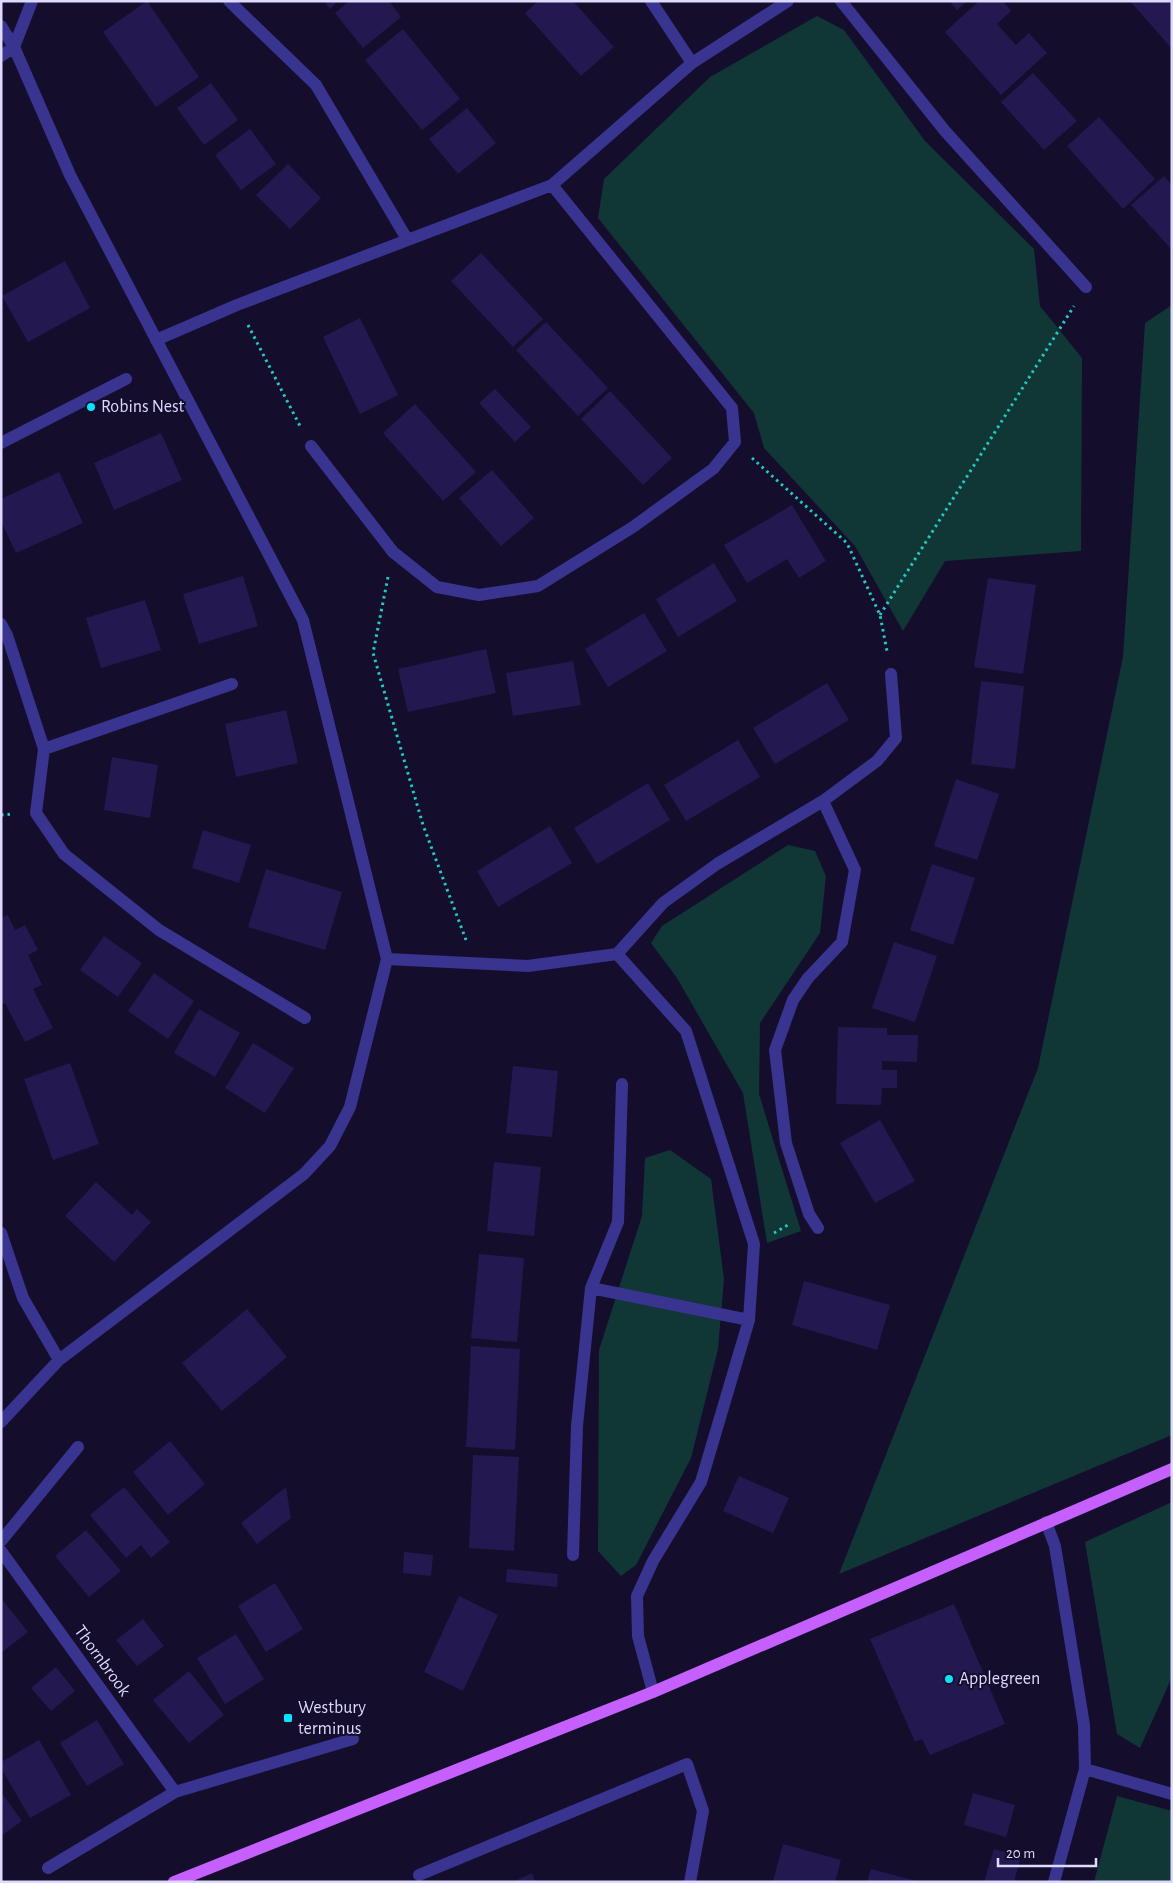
<svg xmlns="http://www.w3.org/2000/svg" width="1173" height="1883" font-family="'Alegreya Sans',sans-serif">
  <style>
    .green { fill: #103736 }
    .building { fill: #241850 }
    .lines { fill: none; stroke-linecap: round; stroke-linejoin: round }
    .path { stroke: #22cac2; stroke-width: 3; stroke-dasharray: 2.5 4; stroke-linecap: butt }
    .minor { stroke: #393490; stroke-width: 12 }
    .major { stroke: #c560ff; stroke-width: 12 }
    .poi-dot { fill: #05e3ff; stroke: #140e2c; stroke-width: 2 }
    .labels { text-anchor: middle; dominant-baseline: central; stroke-width: 4; stroke-linejoin: round; paint-order: stroke }
    .poi-label { font-size: 18px; fill: #ded9ff; stroke: #140e2c; text-anchor: start }
    .street-label { font-size: 18px; fill: #ded9ff; stroke: #140e2c }
  </style>
  <rect width="100%" height="100%" fill="#140e2c"/>
  <!-- green -->
  <path class="green" d="M817,16l27,14 81,111 109,108 6,57 42,52 -1,193 -136,10 -42,70 -48,-85 -91,-98 -10,-35 -156,-195 6,-39 106,-102z
    M1172,305v1130l-333,139 199,-506 85,-411 22,-334z
    M788,845l27,6 11,25 -6,57 -60,90 -1,71 42,137 -34,12 -24,-150 -66,-115 -26,-35 11,-17z
    M670,1150l41,29 13,100 -6,70 -27,109 -55,107 -15,11 -23,-25 1,-201 43,-134 3,-58z
    M1172,1502v175l-32,71 -23,-14 -32,-192z
    M1117,1796l55,15v71h-78z"/>
  <!-- building -->
  <path class="building" d="M147,1l52,76 -43,30 -53,-75z
    M324,1h14l-8,8z
    M349,1h40l12,16 -38,31 -28,-35z
    M538,1h35l41,46 -33,29 -56,-63z
    M949,1h18l-10,9z
    M979,1h24l8,10 -14,13 19,21 13,-12 18,20 -46,42 -56,-63z
    M1130,1h42v48l-20,-23z
    M403,29l57,70 -38,31 -57,-70z
    M1033,73l44,48 -33,29 -43,-48z
    M211,83l27,37 -34,25 -27,-37z
    M467,108l29,35 -38,31 -29,-35z
    M1099,117l56,62 -32,30 -56,-63z
    M250,129l26,35 -35,26 -26,-35z
    M288,164l33,34 -31,31 -34,-34z
    M1164,176l8,9v65l-41,-45z
    M481,253l62,66 -30,28 -62,-66z
    M65,261l25,47 -62,34 -26,-46z
    M360,318l38,77 -38,19 -37,-77z
    M546,322l62,66 -30,28 -62,-66z
    M495,389l36,38 -16,15 -36,-39z
    M610,391l62,67 -29,27 -62,-66z
    M415,404l61,68 -33,29 -60,-68z
    M161,433l21,47 -68,30 -20,-47z
    M492,470l42,48 -33,28 -42,-48z
    M59,472l24,51 -67,30 -15,-32v-22z
    M792,505l34,56 -27,17 -12,-19 -40,24 -23,-38z
    M714,563l23,38 -59,36 -22,-38z
    M243,576l15,50 -59,18 -16,-50z
    M988,578l48,7 -13,89 -49,-7z
    M145,600l16,50 -60,18 -15,-50z
    M644,613l23,38 -59,36 -23,-38z
    M486,649l10,44 -88,19 -10,-43z
    M573,661l8,44 -68,11 -7,-43z
    M981,681l43,5 -9,83 -44,-5z
    M827,683l22,37 -74,44 -22,-36z
    M286,710l12,53 -62,14 -11,-53z
    M738,740l22,37 -74,44 -22,-36z
    M112,757l46,8 -8,53 -46,-8z
    M956,779l43,15 -22,66 -43,-14z
    M648,783l22,37 -73,44 -23,-36z
    M550,826l22,37 -74,44 -21,-36z
    M203,830l48,15 -12,38 -47,-15z
    M932,864l43,14 -22,67 -43,-15z
    M266,869l76,23 -17,58 -77,-23z
    M8,915l7,15 10,-5 13,25 -10,5 14,30 -9,4 20,39 -28,14 -20,-39 -4,2v-87z
    M104,936l38,27 -24,34 -38,-27z
    M894,942l43,14 -22,66 -43,-14z
    M154,973l40,28 -26,38 -40,-28z
    M199,1009l41,24 -25,44 -41,-24z
    M838,1027l49,1v7h31l-1,27 -35,-1v9h15v18h-15l-1,17 -45,-1z
    M253,1043l41,25 -29,45 -40,-25z
    M70,1063l29,81 -46,16 -29,-81z
    M513,1066l45,5 -6,66 -46,-4z
    M880,1120l35,61 -40,22 -35,-60z
    M494,1162l47,5 -7,69 -47,-5z
    M96,1182l36,33 5,-6 14,13 -37,40 -49,-46z
    M479,1254l45,4 -7,84 -46,-4z
    M804,1281l86,24 -13,45 -85,-25z
    M247,1309l40,48 -65,54 -40,-48z
    M471,1346l49,3 -5,101 -49,-3z
    M170,1441l35,43 -37,31 -35,-43z
    M473,1455l46,2 -5,94 -45,-3z
    M739,1476l50,22 -16,35 -50,-22z
    M124,1487l46,55 -19,16 -10,-13 -15,13 -36,-43z
    M286,1487l5,31 -34,26 -16,-21z
    M86,1530l35,41 -32,26 -34,-41z
    M404,1552l29,3 -2,21 -28,-3z
    M507,1569l51,5 -1,13 -51,-5z
    M275,1583l28,46 -37,23 -28,-46z
    M459,1596l39,19 -35,76 -39,-19z
    M1,1598l27,34 -27,21z
    M954,1604l51,120 -75,31 -8,-16 -7,3 -45,-103z
    M143,1619l21,27 -27,20 -21,-26z
    M236,1634l28,45 -39,25 -28,-46z
    M56,1667l19,24 -24,20 -20,-23z
    M189,1671l35,44 -35,28 -36,-43z
    M97,1720l27,44 -37,22 -27,-43z
    M39,1740l32,55 -41,23 -29,-50v-6z
    M1,1792l21,29 -21,15z
    M973,1793l42,12 -9,32 -42,-12z
    M783,1844l58,16 -6,22 -62,-1z
    M994,1849l27,7 -7,26h-30z
    M871,1869l46,12v1h-50z
    M532,1873l3,9h-22z"/>
  <g class="lines">
    <!-- path -->
    <path class="path" d="M248,325l52,101
      M752,458l95,85 33,72 7,36
      M388,577l-15,76 50,172 43,115
      M880,615l194,-309
      M1,815l12,-1
      M774,1233l14,-8"/>
    <!-- minor -->
    <path class="minor" d="M229,1l87,84 91,154
      M651,1l41,62
      M841,1l104,130 141,156
      M1,26l13,21 -13,9
      M156,340l81,-35 315,-120 140,-122 96,-62
      M1,443l125,-64
      M311,446l82,106 44,35 42,8 59,-9 95,-59 80,-58 22,-27 -3,-34 -180,-223
      M1,624l6,11 37,114 -8,64 28,41 95,76 146,88
      M44,749l188,-65
      M823,801l54,-40 19,-23 -5,-64
      M617,954l46,-51 54,-39 106,-63 32,69 -13,72 -34,36 -15,22 -18,50 11,93 23,71 9,14
      M387,959l141,7 89,-12 69,77 68,213 -5,76 -48,162 -48,79 -16,35 1,40 15,56
      M1,1233l22,65 36,62
      M591,1288l27,-66 4,-138
      M1,1422l58,-62 245,-186 26,-28 20,-39 37,-148 -84,-339 -233,-445 -56,-128 18,-46
      M1046,1522l9,24 29,179 1,44 -31,113
      M1,1541l77,-94
      M1,1551l174,241 -127,76
      M573,1555l4,-129 14,-138 158,32
      M1085,1769l87,25
      M175,1792l178,-53
      M419,1875l268,-111 16,47 -13,71"/>
    <!-- major -->
    <path class="major" d="M174,1882l479,-190 519,-223"/>
  </g>
  <!-- markers -->
  <g class="poi-dot">
    <circle cx="91" cy="407" r="5"/>
    <circle cx="949" cy="1679" r="5"/>
    <rect x="283" y="1713" width="10" height="10" rx="2.5"/>
  </g>
  <g class="labels">
    <!-- poi labels -->
    <g class="poi-label">
      <text x="101" y="407">Robins Nest</text>
      <text x="959" y="1679">Applegreen</text>
      <text x="298" y="1708">Westbury<tspan x="298" dy="21">terminus</tspan></text>
    </g>
    <!-- street labels -->
    <g class="street-label">
      <text transform="translate(102 1661) rotate(54)">Thornbrook</text>
    </g>
  </g>
  <!-- border -->
  <rect width="1173" height="1883" fill="none" stroke="#ded9ff" stroke-width="5"/>
  <!-- scale -->
  <path d="M998 1858v8h98v-8" fill="none" stroke="#ded9ff" stroke-width="2.5"/>
  <text x="1006" y="1858" font-size="15" fill="#ded9ff" stroke="#140e2c" stroke-width="4" paint-order="stroke">20 m</text>
</svg>
